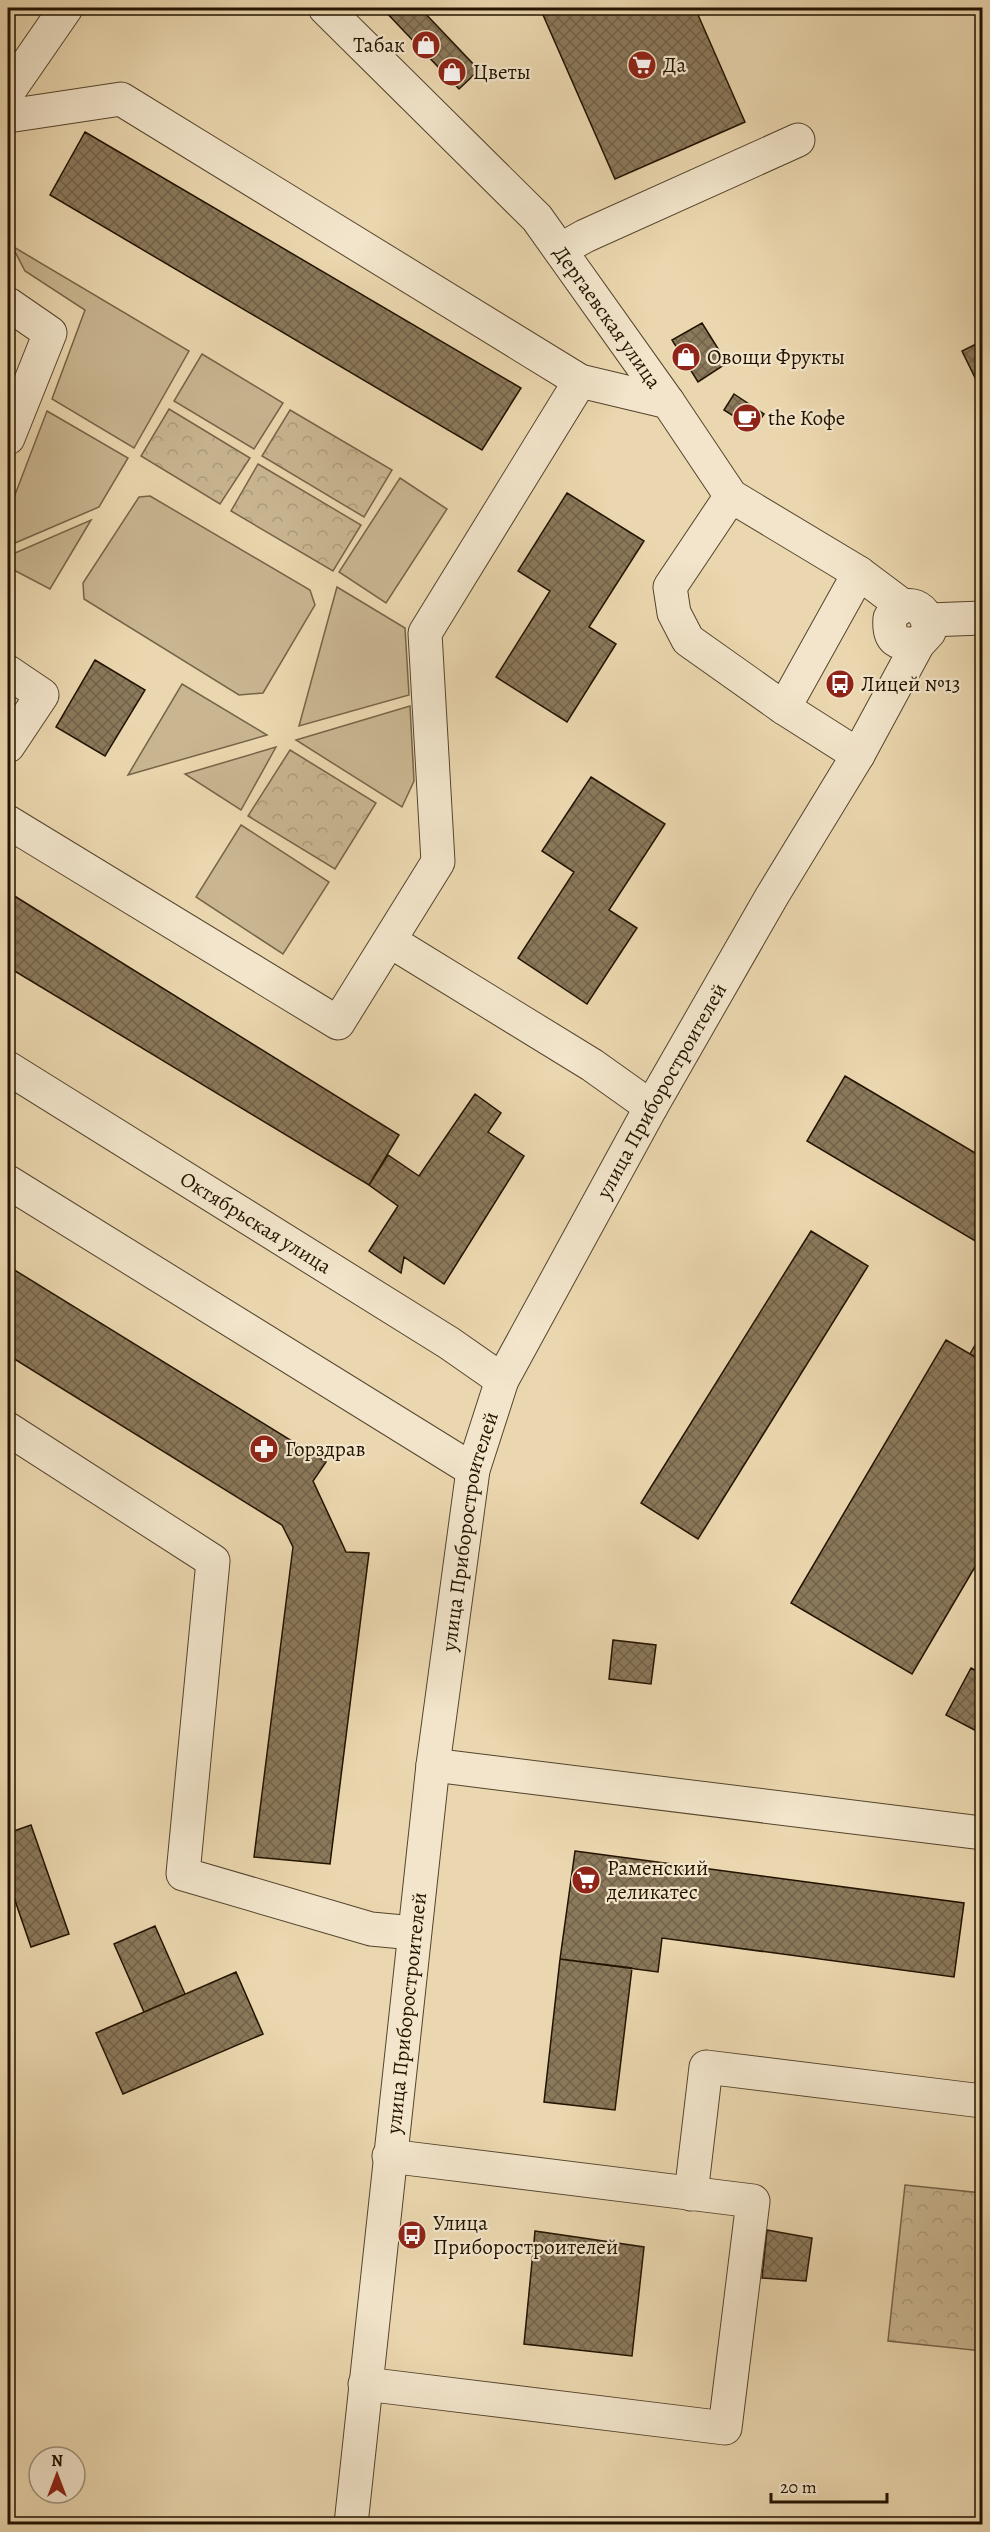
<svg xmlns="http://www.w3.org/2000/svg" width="990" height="2532" font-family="Alegreya,serif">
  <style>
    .grass { fill: #c9b691; stroke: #766448; stroke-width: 1.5 }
    .forest { fill: url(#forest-crowns); stroke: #766448; stroke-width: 1.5 }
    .building { fill: url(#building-cross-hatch); stroke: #221300; stroke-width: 1.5 }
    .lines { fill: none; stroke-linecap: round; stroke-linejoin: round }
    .minor-casing { stroke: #54442c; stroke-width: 35 }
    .minor { stroke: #f2e5cb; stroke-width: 33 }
    .labels { text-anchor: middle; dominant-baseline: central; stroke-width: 4.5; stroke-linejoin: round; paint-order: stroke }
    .poi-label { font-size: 21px; fill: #221300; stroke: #f2e5cb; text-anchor: start }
    .street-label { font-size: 21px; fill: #221300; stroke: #f2e5cb }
  </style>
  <defs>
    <pattern id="forest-crowns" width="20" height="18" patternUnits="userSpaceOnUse" patternTransform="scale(1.5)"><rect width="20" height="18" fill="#c9b691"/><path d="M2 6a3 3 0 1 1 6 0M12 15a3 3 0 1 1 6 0" fill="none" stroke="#ac9c7b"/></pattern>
    <pattern id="building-cross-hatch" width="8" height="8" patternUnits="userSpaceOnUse" patternTransform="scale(1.5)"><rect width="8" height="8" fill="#8b795b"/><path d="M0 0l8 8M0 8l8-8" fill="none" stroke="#716249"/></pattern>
  </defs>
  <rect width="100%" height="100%" fill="#ebd7af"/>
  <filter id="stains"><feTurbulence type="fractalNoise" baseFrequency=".00333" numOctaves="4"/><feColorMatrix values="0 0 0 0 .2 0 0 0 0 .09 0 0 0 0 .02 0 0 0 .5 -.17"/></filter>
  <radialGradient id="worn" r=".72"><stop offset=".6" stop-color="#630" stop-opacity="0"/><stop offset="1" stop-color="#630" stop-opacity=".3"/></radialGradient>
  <!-- grass -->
  <path class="grass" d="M12,246l177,105 -55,97 -82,-49 33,-89 -60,-39z
    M202,354l81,49 -29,46 -80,-48z
    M47,411l81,47 -29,49 -91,39v-33z
    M400,478l47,31 -61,94 -47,-31z
    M150,496l160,94 5,15 -52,88 -24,2 -155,-96 -1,-16 56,-86z
    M91,520l-41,69 -42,-22v-11z
    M337,587l68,41 4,67 -110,31z
    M182,684l85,51 -139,40z
    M410,706l4,75 -12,26 -106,-67z
    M276,747l-35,63 -56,-36z
    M241,825l88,57 -46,72 -87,-57z"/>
  <!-- forest -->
  <path class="forest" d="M169,409l81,49 -30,46 -79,-48z
    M290,410l102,60 -28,47 -102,-61z
    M258,464l103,61 -28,46 -102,-60z
    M290,750l86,53 -41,66 -87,-53z
    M905,2185l77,8v158l-94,-10z"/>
  <!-- building -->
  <path class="building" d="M382,8h38l59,62 -20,19z
    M540,8h155l50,114 -130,57z
    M85,132l436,256 -39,62 -432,-255z
    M702,323l25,40 -29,19 -26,-42z
    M982,341v51l-20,-41z
    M734,394l30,20 -10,15 -30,-19z
    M567,493l77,48 -55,86 27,17 -49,78 -71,-45 54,-86 -32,-20z
    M95,660l50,30 -40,66 -49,-29z
    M591,777l74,47 -56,86 28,18 -50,76 -69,-46 56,-86 -32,-21z
    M8,892l391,243 -30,50 -361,-218z
    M845,1076l137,81v88l-175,-104z
    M475,1094l26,19 -13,19 36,24 -80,128 -40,-27 -3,16 -32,-22 29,-45 -29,-21 19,-30 31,21z
    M811,1231l57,35 -170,273 -57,-36z
    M8,1266l318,196 -13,19 33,71 23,1 -39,311 -76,-7 39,-310 -11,-22 -274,-170z
    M982,1333v28l-12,-7z
    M946,1340l36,21v194l-70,119 -121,-71z
    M613,1640l43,5 -5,39 -42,-5z
    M971,1668l11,6v60l-36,-19z
    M31,1825l38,109 -38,13 -23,-67v-47z
    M575,1851l389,52 -10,74 -292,-39 -4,34 -98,-13z
    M155,1926l30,68 -41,18 -30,-68z
    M560,1959l72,9 -17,142 -71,-8z
    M236,1972l27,62 -140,60 -27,-61z
    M767,2230l45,8 -6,43 -44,-3z
    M535,2231l109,16 -12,109 -108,-12z"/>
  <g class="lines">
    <!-- minor casing -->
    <g class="minor-casing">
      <g id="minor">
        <path id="s1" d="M325,8l212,210 131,184 63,94 128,77 44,33"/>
        <path d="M8,92l58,-84"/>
        <path d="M8,116l113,-17 459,282 88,21"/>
        <path d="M560,250l25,-14 213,-96"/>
        <path d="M8,304l42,29 -42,105"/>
        <path d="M731,496l-61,91 4,26 14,27 96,68 74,47"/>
        <path d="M929,620l53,-2"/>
        <path d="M8,672l34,23 -34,51"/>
        <path d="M784,708l75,-135"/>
        <path d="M8,822l330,201 100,-161 -13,-229 155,-252"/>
        <path d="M390,941l202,124 59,42"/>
        <path id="s2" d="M8,1068l441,275 53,37"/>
        <path d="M8,1182l465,288"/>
        <path d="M8,1429l205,132 -30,313 188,55 43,4"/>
        <path d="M433,1765l549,68"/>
        <path d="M691,2194l15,-127 276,34"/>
        <path d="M365,2384l360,44 28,-227 -364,-45"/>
        <path id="s3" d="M351,2524l82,-759 40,-295 29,-90 149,-273 121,-211 86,-141 60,-111 11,-12c0,-26 -23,-37 -39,-14 -2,23 7,27 28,26"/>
      </g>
    </g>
    <!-- minor -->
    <use href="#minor" class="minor"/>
  </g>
  <!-- icons -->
  <defs>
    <g id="shop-disc" transform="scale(1.5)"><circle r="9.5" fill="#8f2418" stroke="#f2e5cb"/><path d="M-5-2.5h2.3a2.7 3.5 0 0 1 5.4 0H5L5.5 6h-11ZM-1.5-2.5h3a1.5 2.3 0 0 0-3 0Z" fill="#fff"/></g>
    <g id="supermarket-disc" transform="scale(1.5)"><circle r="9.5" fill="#8f2418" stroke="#f2e5cb"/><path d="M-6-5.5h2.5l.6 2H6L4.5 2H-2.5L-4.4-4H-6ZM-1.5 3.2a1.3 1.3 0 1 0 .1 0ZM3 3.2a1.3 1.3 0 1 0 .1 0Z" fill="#fff"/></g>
    <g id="cafe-disc" transform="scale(1.5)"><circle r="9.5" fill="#8f2418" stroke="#f2e5cb"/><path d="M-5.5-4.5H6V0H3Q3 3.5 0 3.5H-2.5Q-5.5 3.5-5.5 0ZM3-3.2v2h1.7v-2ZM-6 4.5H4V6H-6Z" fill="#fff"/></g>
    <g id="bus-disc" transform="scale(1.5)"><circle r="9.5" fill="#8f2418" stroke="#f2e5cb"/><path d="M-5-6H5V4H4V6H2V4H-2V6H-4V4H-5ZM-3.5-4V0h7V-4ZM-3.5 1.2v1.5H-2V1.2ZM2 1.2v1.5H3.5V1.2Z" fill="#fff"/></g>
    <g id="pharmacy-disc" transform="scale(1.5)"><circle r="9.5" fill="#8f2418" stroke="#f2e5cb"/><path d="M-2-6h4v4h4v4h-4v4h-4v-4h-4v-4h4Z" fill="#fff"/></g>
  </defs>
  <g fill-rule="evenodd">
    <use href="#shop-disc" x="426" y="45"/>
    <use href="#supermarket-disc" x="642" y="65"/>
    <use href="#shop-disc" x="452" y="72"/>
    <use href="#shop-disc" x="686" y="357"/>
    <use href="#cafe-disc" x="747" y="418"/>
    <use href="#bus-disc" x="840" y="684"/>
    <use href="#pharmacy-disc" x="264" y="1449"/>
    <use href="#supermarket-disc" x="586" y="1880"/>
    <use href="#bus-disc" x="412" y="2235"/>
  </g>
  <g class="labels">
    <!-- poi labels -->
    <g class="poi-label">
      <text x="405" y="45" text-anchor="end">Табак</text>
      <text x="663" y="65">Да</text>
      <text x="473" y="72">Цветы</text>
      <text x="707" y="357">Овощи Фрукты</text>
      <text x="768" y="418">the Кофе</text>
      <text x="861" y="684">Лицей №13</text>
      <text x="285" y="1449">Горздрав</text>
      <text x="607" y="1868">Раменский<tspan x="607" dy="24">деликатес</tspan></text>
      <text x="433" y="2223">Улица<tspan x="433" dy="24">Приборостроителей</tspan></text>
    </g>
    <!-- street labels -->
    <g class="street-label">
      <text stroke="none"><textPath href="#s1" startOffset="420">Дергаевская улица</textPath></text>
      <text stroke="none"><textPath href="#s3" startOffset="1486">улица Приборостроителей</textPath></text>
      <text stroke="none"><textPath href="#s2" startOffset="292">Октябрьская улица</textPath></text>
      <text stroke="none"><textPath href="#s3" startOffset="1000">улица Приборостроителей</textPath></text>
      <text stroke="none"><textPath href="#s3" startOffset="514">улица Приборостроителей</textPath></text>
    </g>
  </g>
  <!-- margin -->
  <rect width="990" height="2532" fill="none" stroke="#ebd7af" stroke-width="30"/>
  <rect x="9" y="9" width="972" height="2514" fill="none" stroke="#221300" stroke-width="3"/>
  <rect x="15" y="15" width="960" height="2502" fill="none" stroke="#221300" stroke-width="1.5"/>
  <!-- north arrow -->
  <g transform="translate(57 2475)"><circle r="28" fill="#f2e5cb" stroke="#9f917a" stroke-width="1.5"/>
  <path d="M0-4.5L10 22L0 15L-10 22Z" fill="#8f2418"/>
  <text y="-9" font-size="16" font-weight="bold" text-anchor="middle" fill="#221300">N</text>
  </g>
  <!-- scale -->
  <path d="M771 2493v9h116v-9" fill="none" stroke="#221300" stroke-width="3"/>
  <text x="780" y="2493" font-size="18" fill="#221300" stroke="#f2e5cb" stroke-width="4.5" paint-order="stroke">20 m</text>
  <rect width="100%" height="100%" filter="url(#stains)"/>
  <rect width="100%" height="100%" fill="url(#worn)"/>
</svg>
